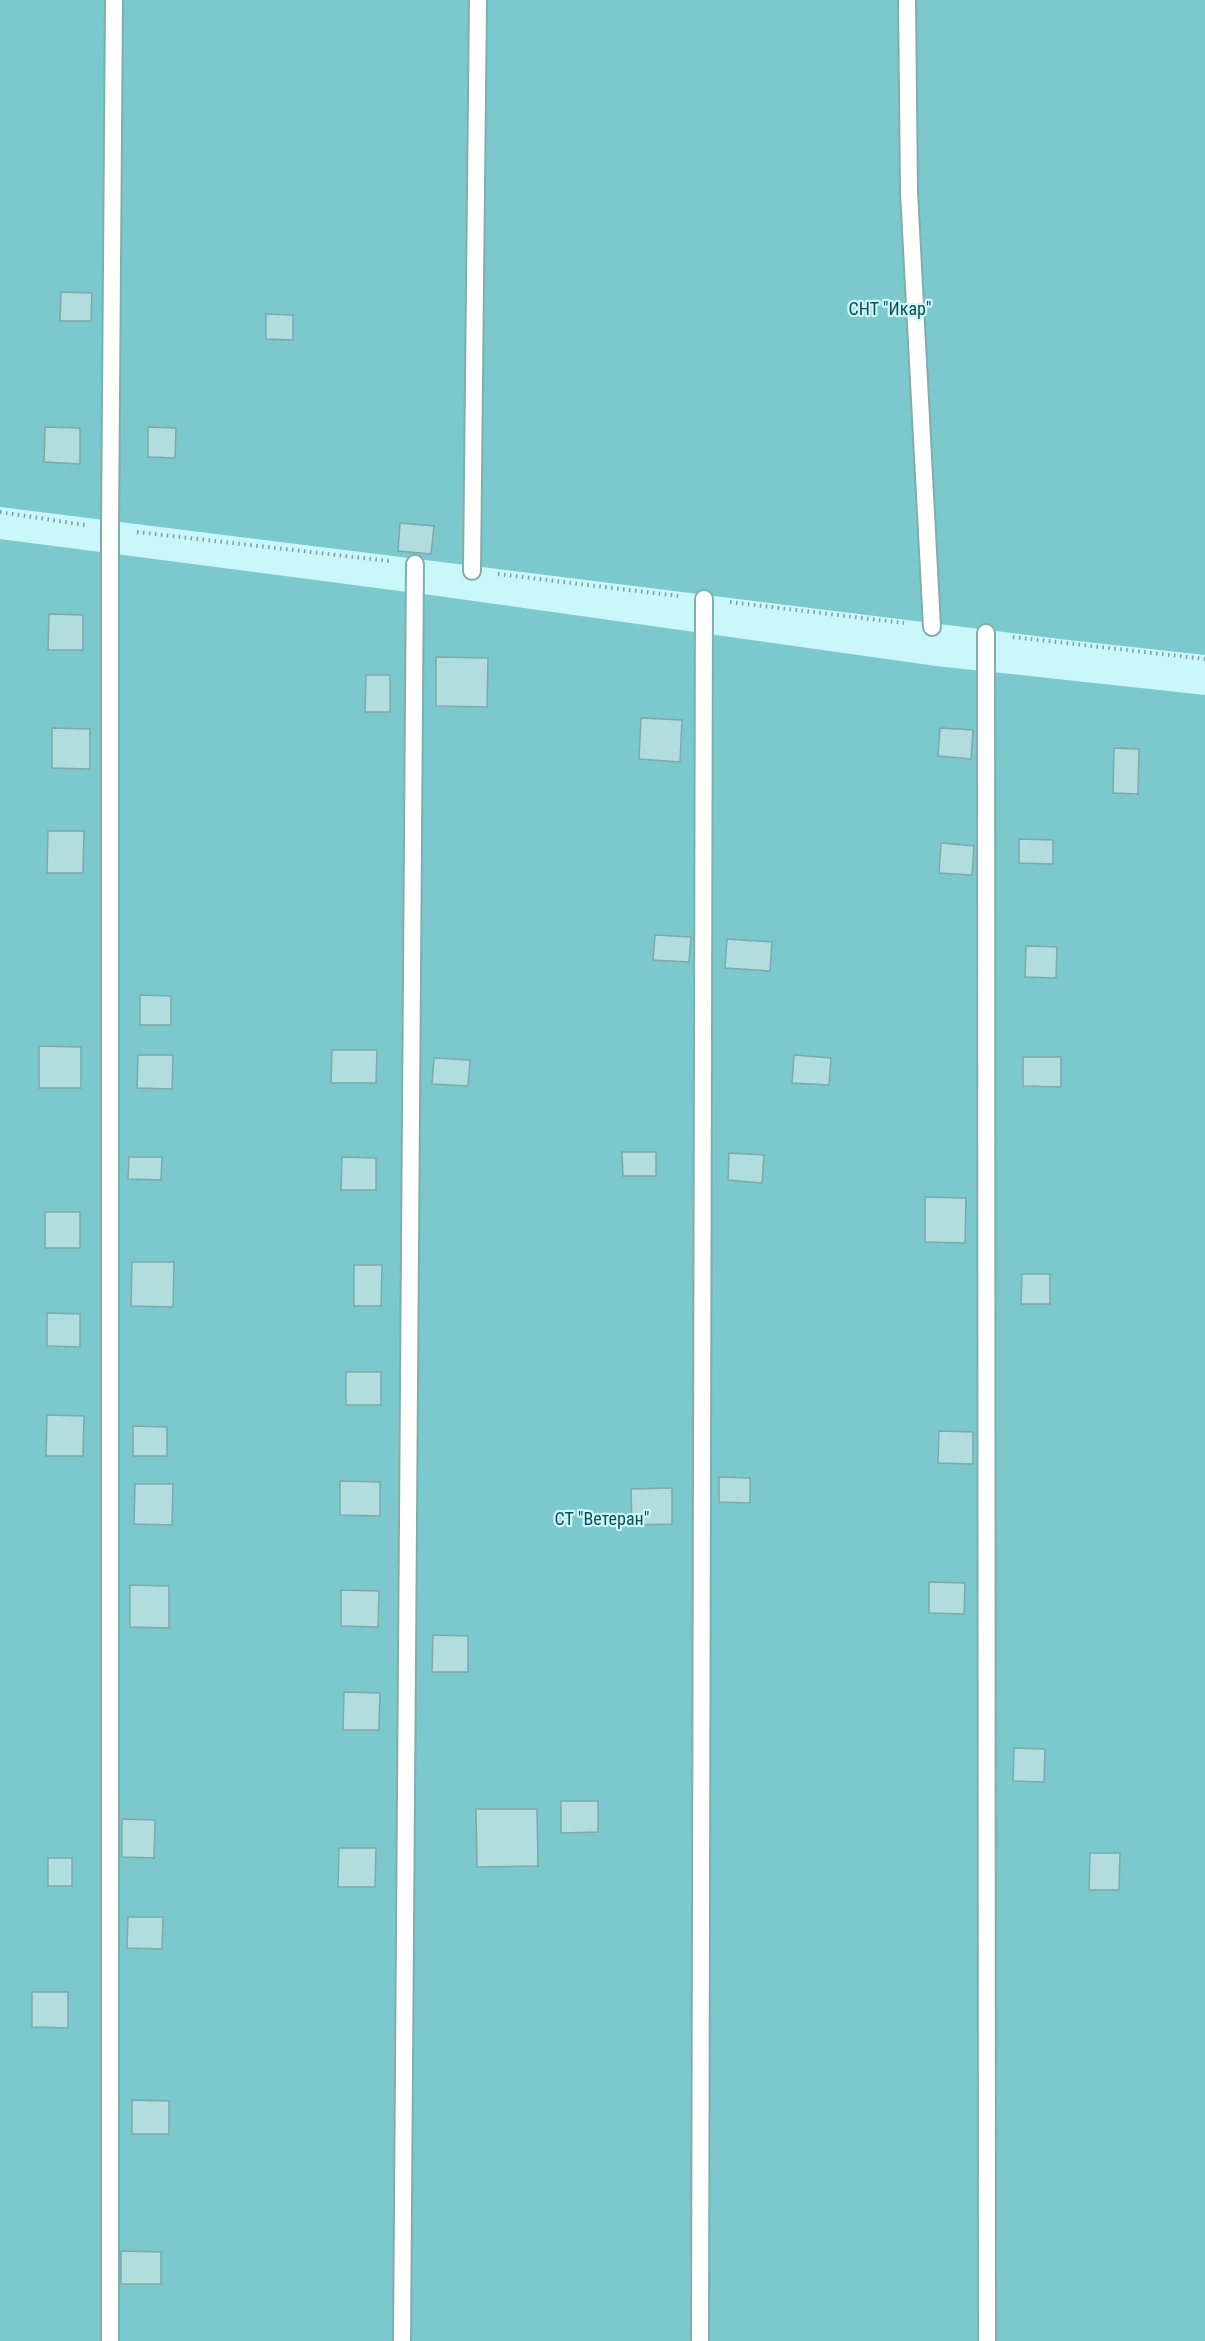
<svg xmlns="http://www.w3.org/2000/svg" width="1205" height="2341" font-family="'Roboto Condensed',sans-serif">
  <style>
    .green { fill: #7bc9cd }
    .building { fill: #b1dddf; stroke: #7ea9ab; stroke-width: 1.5 }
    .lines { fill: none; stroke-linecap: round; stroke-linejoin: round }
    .service-casing { stroke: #82adaf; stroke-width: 20 }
    .path { stroke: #7d9d9f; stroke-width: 4; stroke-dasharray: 1.5 4.5; stroke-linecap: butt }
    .service { stroke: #fff; stroke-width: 16 }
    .labels { text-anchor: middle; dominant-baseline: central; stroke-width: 4.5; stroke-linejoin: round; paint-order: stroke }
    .park-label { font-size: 18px; fill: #0e4f52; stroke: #caf7f9 }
  </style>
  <rect width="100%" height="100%" fill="#caf7f9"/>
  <!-- green -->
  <path class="green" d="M0,0h1205v655l-137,-15 -1068,-133z
    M0,539l438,57 498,70 269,29v1646h-1205z"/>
  <!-- building -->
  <path class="building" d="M61,292l31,1 -1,28h-31z
    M266,314l27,1v25l-27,-1z
    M45,427l35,1v36l-36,-2z
    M148,427l28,1 -1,30 -27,-1z
    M400,523l34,3 -3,28 -33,-3z
    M49,614l34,1v35h-35z
    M436,657l52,1 -1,49 -51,-1z
    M366,675h24v37h-25z
    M641,718l41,2 -2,42 -41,-3z
    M52,728l38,1v40l-38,-1z
    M940,728l33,2 -2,29 -33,-3z
    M1114,748l25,1 -1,45 -25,-1z
    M48,831h36l-1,42h-36z
    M1019,839l34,1v24l-34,-1z
    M941,843l33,3 -2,29 -33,-2z
    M655,935l36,2 -2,25 -36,-2z
    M727,939l45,3 -2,29 -45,-3z
    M1026,946l31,1 -1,31 -31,-1z
    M140,995l31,1v29h-31z
    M39,1046l42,1v41h-42z
    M332,1050h45l-1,33h-45z
    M138,1055h35l-1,34 -35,-1z
    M794,1055l37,3 -2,27 -37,-2z
    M1023,1057h38v30l-38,-1z
    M434,1058l36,2 -2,26 -36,-2z
    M622,1152h34v24h-33z
    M729,1153l35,2 -2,28 -34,-3z
    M129,1157h33l-1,23 -33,-1z
    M342,1157l34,1v32h-35z
    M925,1197l41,1 -1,45 -40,-1z
    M45,1212h35v36h-35z
    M132,1262h42l-1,45 -42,-1z
    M354,1265h28l-1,41h-27z
    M1022,1274h28v30h-29z
    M47,1313l33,1v33l-33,-1z
    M346,1372h35v33h-35z
    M47,1415l37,1 -1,40h-37z
    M133,1426l34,1v29h-34z
    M939,1431l34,1v32l-35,-1z
    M719,1477l31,1v25l-31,-1z
    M340,1481l40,1v34l-40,-1z
    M135,1484h38l-1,41 -38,-1z
    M672,1488v36l-40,1 -1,-36z
    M929,1582l36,1 -1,31 -35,-1z
    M130,1585l39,1v42l-39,-1z
    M341,1590l38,1 -1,36 -37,-1z
    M433,1635l35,1v36h-36z
    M344,1692l36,1 -1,37h-36z
    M1014,1748l31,1 -1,33 -31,-1z
    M561,1801h37v31l-37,1z
    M476,1809h61l1,57 -61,1z
    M122,1819l33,1 -1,38 -32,-1z
    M339,1848h37l-1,39h-37z
    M1090,1853h30l-1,37h-30z
    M48,1858h24v28h-24z
    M128,1917h35l-1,32 -35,-1z
    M32,1992h36v36l-36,-1z
    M132,2100l37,1v33h-37z
    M121,2251l40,1v32h-40z"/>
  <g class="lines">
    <!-- service casing -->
    <g class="service-casing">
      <path id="service" d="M907,0l2,192 23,435
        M472,571l6,-571
        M986,633l1,1708
        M110,2341v-1812l4,-529
        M402,2341l13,-1777
        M700,2341l4,-1742"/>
    </g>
    <!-- path -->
    <path class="path" d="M0,512l85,13
      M137,532l252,29
      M498,574l180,22
      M730,602l174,21
      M1013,637l192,22"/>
    <!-- service -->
    <use href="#service" class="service"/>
  </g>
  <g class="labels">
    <!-- park labels -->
    <g class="park-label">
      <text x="890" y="308">СНТ "Икар"</text>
      <text x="602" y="1518">СТ "Ветеран"</text>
    </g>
  </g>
</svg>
